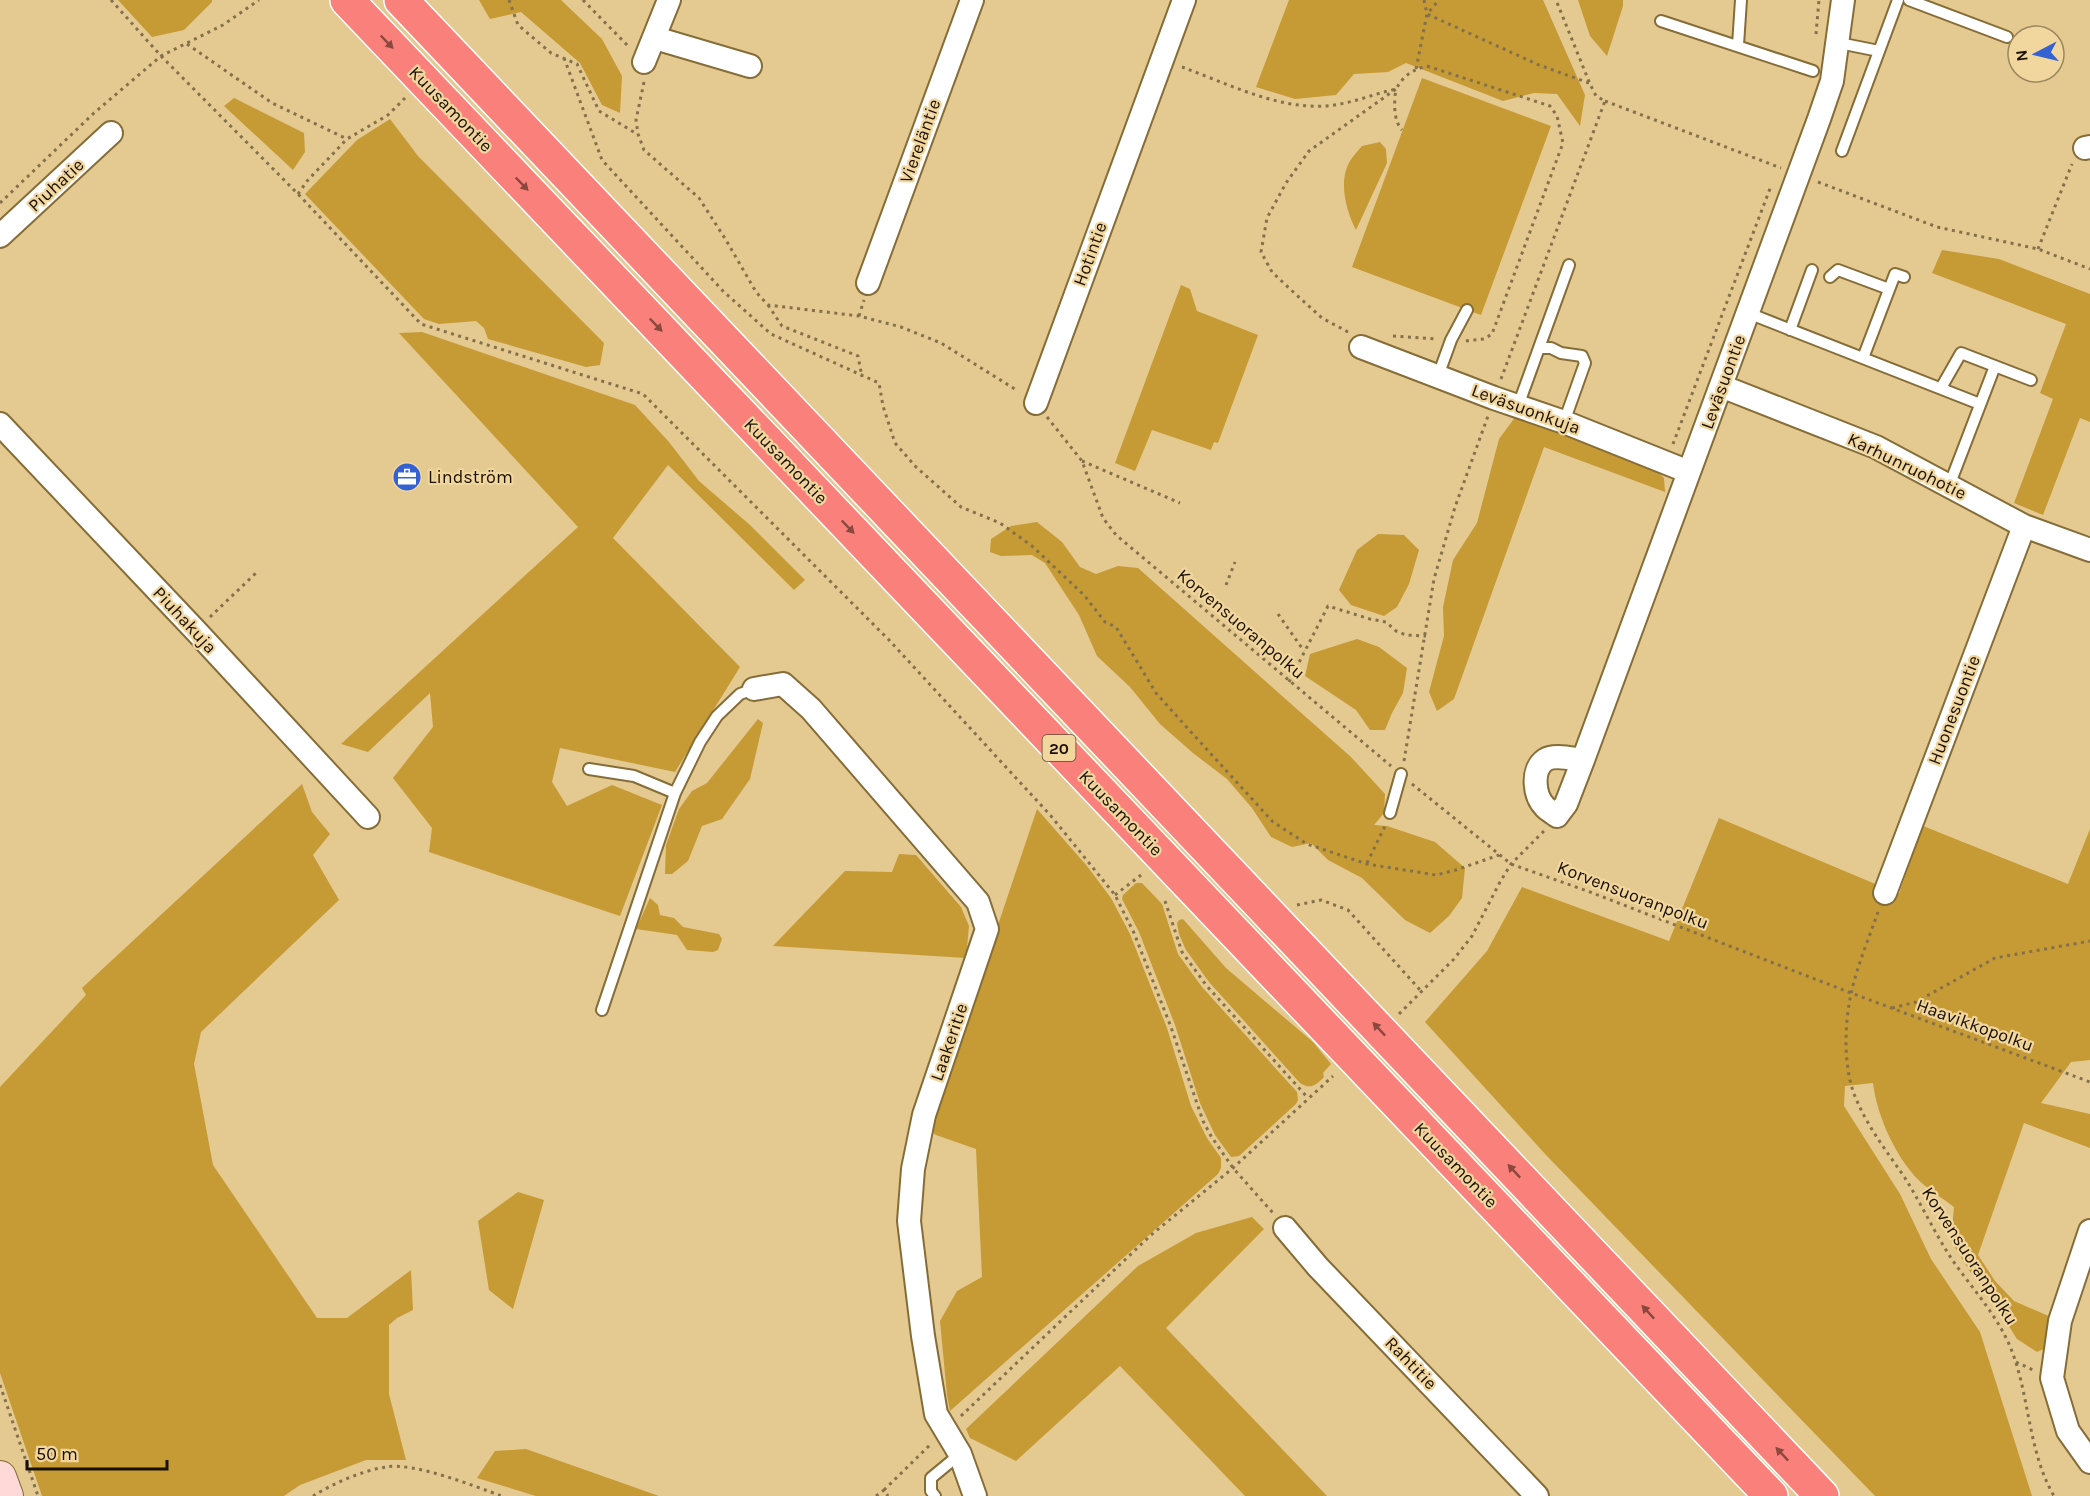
<svg xmlns="http://www.w3.org/2000/svg" width="2090" height="1496" font-family="Karla,sans-serif">
  <style>
    .green { fill: #c69a35 }
    .lines { fill: none; stroke-linecap: round; stroke-linejoin: round }
    .lane-casing { stroke: #866d38; stroke-width: 14 }
    .street-casing { stroke: #866d38; stroke-width: 26 }
    .secondary-casing { stroke: #866d38; stroke-width: 34 }
    .highway-casing { stroke: #fff; stroke-width: 36 }
    .path { stroke: #84714c; stroke-width: 3; stroke-dasharray: 3 4.5; stroke-linecap: butt }
    .lane { stroke: #fff; stroke-width: 10 }
    .street { stroke: #fff; stroke-width: 22 }
    .secondary { stroke: #fed9d7; stroke-width: 32 }
    .highway { stroke: #fa817b; stroke-width: 33 }
    .oneway { fill: #8a483e }
    .labels { text-anchor: middle; dominant-baseline: central; stroke-width: 4.5; stroke-linejoin: round; paint-order: stroke }
    .shield { fill: #f1d69e; stroke: #5a4b2f; stroke-width: 1.5 }
    .shield-label { font-size: 16px; font-weight: bold; fill: #1a1000 }
    .street-label { font-size: 18px; fill: #1a1000; stroke: #f1d69e }
    .poi-label { font-size: 18px; fill: #1a1000; stroke: #f1d69e; text-anchor: start }
  </style>
  <rect width="100%" height="100%" fill="#e4c991"/>
  <!-- green -->
  <path class="green" d="M118,0h94v2l-28,28 -32,7z
    M479,0h82l41,39 20,37 -2,37 -18,-8 -22,-42 -59,-51 -31,7z
    M1289,0h254l42,95 -5,31 -23,-32 -23,-1 -31,8 -97,-38 -18,9 -34,2 -18,21 -41,4 -39,-12z
    M1578,0h45v6l-16,50 -17,-20z
    M1422,78l129,48 -70,189 -129,-48z
    M234,98l70,35 1,19 -12,18 -69,-64z
    M390,119l28,37 186,187 -4,22 -14,2 -98,-28 -4,-11 -8,-7 -37,3 -15,-5 -119,-125 52,-54z
    M1380,142l6,7 1,14 -31,67c-10,-19 -18,-49 -6,-69 3,-5 8,-10 12,-15z
    M1942,250l57,9 91,35v128l-10,-4 -37,97 -29,-12 39,-104 -13,-6 26,-69 -134,-51z
    M1181,285l9,4 7,22 61,24 -40,108 -4,-1 -3,8 -59,-20 -17,41 -20,-8z
    M422,332l213,73 34,37 30,39 51,44 55,55 -11,10 -126,-125 -55,73 127,129 -65,105 -115,-24 -8,34 15,24 45,-21 50,20 -42,111 -191,-64 3,-24 -39,-50 40,-51 -3,-34 -62,59 -27,-8 237,-217 -179,-194z
    M1516,416l136,50 12,12 1,14 -121,-45 -90,252 -17,12 -8,-19 15,-56 -1,-29 10,-47 24,-37 22,-84z
    M1037,522l25,20 18,25 16,7 22,-8 20,2 213,189 34,37 -1,19 -10,12 13,1 48,16 30,26 -3,30 -13,18 -19,17 -25,-13 -43,-42 -34,-18 -17,-17 -19,4 -21,-10 -19,-29 -25,-29 -34,-26 -33,-29 -30,-37 -33,-31 -18,-41 -34,-52 -13,-8 -31,1 -11,-4 1,-13 20,-13z
    M1378,534l26,1 15,15 -10,34 -12,23 -13,9 -33,-11 -12,-15 18,-40z
    M1357,639l22,8 28,21 -4,25 -11,20 -7,17h-15l-14,-20 -51,-34 5,-22z
    M758,719l5,4 -13,56 -28,40 -20,7 -14,35 -16,13h-7l1,-29 13,-36 13,-18 15,-8z
    M302,784l10,28 18,22 -17,21 26,45 -138,132 -7,32 19,101 104,153h30l64,-48 2,40 -16,8 -8,7v69l17,66h-40l-66,25 -16,11h-242l-42,-123v-286l86,-92 -4,-7z
    M1037,809l50,57 24,32 19,36 37,94 24,78 16,32 14,20v10l-3,6 -268,237 -3,-16 -7,-74 17,-30 25,-14 -6,-128 -40,-14 -7,-5z
    M1719,818l180,76 24,-68 145,58 22,-55v231l-19,2 -30,41 49,11v34l-66,-25 -46,132 17,26 19,20 46,20 -5,23 -18,8 -20,-13 -18,-29 -30,-40 -18,-29 3,-34c-9,-7 -20,-14 -30,-22 -26,-22 -47,-68 -51,-102l-28,3 -1,20 56,88 31,65 49,73 52,164h-157l-328,-340 -122,-134 62,-71 35,-64 147,54z
    M899,854l17,1 45,52 8,19 -3,32 -193,-12 72,-75 47,1z
    M1136,883h6l20,21 16,50 24,33 95,105 1,8 -2,4 -57,52 -8,1 -16,-22 -15,-32 -25,-78 -36,-93 -17,-33 1,-4z
    M650,898l8,7 2,10 14,3 9,9 36,7 3,5 -4,11 -5,2 -26,-2 -10,-15 -41,-6z
    M1183,919l43,49 87,74 18,22 -8,9 1,4c-8,8 -13,13 -24,6l-91,-101 -23,-32 -7,-16 -2,-11 2,-3z
    M518,1192l26,8 -31,109 -24,-19 -11,-69z
    M1252,1217l12,12 -98,99 161,168h-82l-125,-130 -104,95 -46,-23 -4,-9 172,-163 58,-33z
    M526,1449l133,47h-123l-59,-18 18,-27z"/>
  <g class="lines">
    <!-- lane casing -->
    <g class="lane-casing">
      <path id="lane" d="M1909,0l98,37
        M1661,21l152,50
        M1839,43l40,8
        M1738,45l3,-45
        M1842,151l56,-151
        M1830,277l8,-7 51,19
        M1748,313l232,91
        M1790,330l22,-60
        M1539,348h12l10,5 21,3 3,7 -21,59
        M1863,358l32,-84 9,3
        M1438,376l13,-36 16,-30
        M1941,388l20,-35 70,27
        M1518,406l51,-141
        M1949,486l46,-120
        M589,769l45,7 41,17
        M1390,813l11,-39
        M602,1010l73,-217 25,-51 17,-26 23,-22 14,-5
        M935,1496l-4,-5v-13l29,-24"/>
    </g>
    <!-- street casing -->
    <g class="street-casing">
      <path id="street" d="M655,38l95,28
        M644,62l25,-62
        M2085,148l5,-1
        M0,236l111,-103
        M868,283l104,-283
        M1361,347l133,51 70,24 125,50
        M1721,386l155,61 148,79 66,24
        M1036,403l148,-403
        M0,424l196,207 172,186
        M754,689l29,-5 28,25 167,193 9,27 -63,186 -11,54 -4,52 14,115 13,78 24,40 15,42
        M1583,760c-10,-1 -29,-6 -38,0 -14,10 -11,36 0,47 3,3 8,6 12,9l9,-12 17,-44 236,-641 13,-38 11,-81
        M1885,893l139,-367
        M1285,1228l33,39 219,229
        M2090,1231l-30,90 -8,57 16,53 22,31"/>
    </g>
    <!-- secondary casing -->
    <g class="secondary-casing">
      <path id="secondary" d="M0,1477l7,19"/>
    </g>
    <!-- highway casing -->
    <g class="highway-casing">
      <path id="highway" d="M347,0l1424,1496
        M401,0l1421,1496"/>
    </g>
    <!-- path -->
    <path class="path" d="M111,0l50,56 137,138 123,130 222,70 246,246 162,176 64,79 19,38 37,94 32,94 8,15 22,32 40,45
      M509,0l9,25 33,28 26,11 22,47 38,23
      M583,0l45,46
      M1424,0l3,14 112,51 50,18
      M1816,34l3,-34
      M187,44l85,59 75,36
      M564,58l38,102 121,131 48,43 108,49 4,23 12,37 21,24 45,40 39,16 32,23 52,49 21,27 11,5 40,66 35,39 82,90 34,22 60,20 69,11 20,-5 43,-15
      M1182,67c44,16 95,42 142,39 24,-1 49,-12 72,-17 8,-14 16,-19 31,-23l123,40 7,10 6,27 -71,191 -8,5 -19,2
      M1416,69l11,-55 12,-14
      M644,82l-8,38 2,14 6,16 55,48 27,42 30,52 12,13 91,11 42,11 40,16 77,48
      M1605,101l176,67
      M1818,182l119,45 101,22 52,20
      M298,194l9,-13 40,-42 41,-24 17,-17
      M0,203l94,-90 67,-57 62,-31 36,-25
      M2038,249l34,-85
      M768,305l14,21 76,30 4,21
      M859,316l5,-16
      M1348,332l-26,-14 -32,-29 -18,-17 -11,-20 6,-34 19,-35 23,-32 87,-62c-2,12 -3,31 6,41
      M1393,336l44,3
      M1501,379l104,-278 -9,-5 -6,-12 -34,-84
      M1047,417l35,44 21,57 13,17 275,231
      M1673,444l98,-258
      M1082,461l98,42
      M1226,585l9,-23
      M1278,614l26,37
      M210,617l46,-44
      M1289,682l39,-76 42,13 16,3 10,9 10,4 20,1
      M1404,761l30,-182 21,-72 33,-91
      M1412,784l99,80 79,28 261,101 239,89
      M1367,863l18,-37
      M1115,895l26,-20
      M1165,901l17,51 24,33 102,113
      M1297,905l24,-5 27,10 73,81
      M1878,912c-9,26 -21,54 -27,82 -7,32 -8,77 6,107 12,28 31,52 48,77 17,27 30,56 48,83 19,27 42,52 56,83 21,48 18,106 45,152
      M1892,1008l24,-6 79,-44 95,-17
      M1399,1014l55,-55 18,-23 28,-54 11,-18 34,-34
      M2016,1362l17,8
      M0,1385l38,111
      M961,1416l190,-181 82,-67 100,-92
      M884,1490l48,-47
      M313,1496c21,-13 48,-25 73,-29 29,-5 87,19 116,29
      M876,1496l8,-6 4,6"/>
    <!-- lane -->
    <use href="#lane" class="lane"/>
    <!-- street -->
    <use href="#street" class="street"/>
    <!-- secondary -->
    <use href="#secondary" class="secondary"/>
    <!-- highway -->
    <use href="#highway" class="highway"/>
  </g>
  <!-- one-way arrows -->
  <defs><path id="oneway-solid" d="M-6-.8H1V-3.2L6.5 0L1 3.2V.8H-6Z" transform="scale(1.5)"/></defs>
  <g class="oneway">
    <use href="#oneway-solid" transform="translate(387 42) rotate(46)"/>
    <use href="#oneway-solid" transform="translate(522 184) rotate(46)"/>
    <use href="#oneway-solid" transform="translate(656 325) rotate(46)"/>
    <use href="#oneway-solid" transform="translate(848 527) rotate(46)"/>
    <use href="#oneway-solid" transform="translate(1379 1029) rotate(-133)"/>
    <use href="#oneway-solid" transform="translate(1514 1171) rotate(-133)"/>
    <use href="#oneway-solid" transform="translate(1648 1312) rotate(-133)"/>
    <use href="#oneway-solid" transform="translate(1782 1454) rotate(-133)"/>
  </g>
  <!-- icons -->
  <defs>
    <g id="office-disc" transform="scale(1.5)"><circle r="9.5" fill="#3562d2" stroke="#f1d69e"/><path d="M-6-3h4V-5.5h4V-3h4V5H-6ZM-1-4.5V-3h2v-1.5ZM-6 0V1H6V0Z" fill="#fff"/></g>
  </defs>
  <g fill-rule="evenodd">
    <use href="#office-disc" x="407" y="477"/>
  </g>
  <g class="labels">
    <!-- shield labels -->
    <rect class="shield" x="1042.5" y="735" width="33" height="26" rx="4.5"/>
    <g class="shield-label">
      <text x="1059" y="748">20</text>
    </g>
    <!-- street labels -->
    <g class="street-label">
      <text transform="translate(451 109) rotate(46)">Kuusamontie</text>
      <text transform="translate(920 141) rotate(-70)">Viereläntie</text>
      <text transform="translate(56 185) rotate(-43)">Piuhatie</text>
      <text transform="translate(1090 254) rotate(-70)">Hotintie</text>
      <text transform="translate(1723 382) rotate(-70)">Leväsuontie</text>
      <text transform="translate(1526 409) rotate(20)">Leväsuonkuja</text>
      <text transform="translate(786 461) rotate(46)">Kuusamontie</text>
      <text transform="translate(1907 466) rotate(26)">Karhunruohotie</text>
      <text transform="translate(185 620) rotate(47)">Piuhakuja</text>
      <text transform="translate(1241 624) rotate(40)">Korvensuoranpolku</text>
      <text transform="translate(1954 710) rotate(-69)">Huonesuontie</text>
      <text transform="translate(1121 813) rotate(46)">Kuusamontie</text>
      <text transform="translate(1633 895) rotate(21)">Korvensuoranpolku</text>
      <text transform="translate(1975 1025) rotate(20)">Haavikkopolku</text>
      <text transform="translate(949 1042) rotate(-71)">Laakeritie</text>
      <text transform="translate(1456 1165) rotate(46)">Kuusamontie</text>
      <text transform="translate(1970 1256) rotate(57)">Korvensuoranpolku</text>
      <text transform="translate(1411 1363) rotate(46)">Rahtitie</text>
    </g>
    <!-- poi labels -->
    <g class="poi-label">
      <text x="428" y="477">Lindström</text>
    </g>
  </g>
  <!-- north arrow -->
  <g transform="translate(2036 54) rotate(263)"><circle r="28" fill="#f1d69e" stroke="#9b875f" stroke-width="1.5"/>
  <path d="M0-4.5L10 22L0 15L-10 22Z" fill="#3562d2"/>
  <text y="-9" font-size="16" font-weight="bold" text-anchor="middle" fill="#1a1000">N</text>
  </g>
  <!-- scale -->
  <path d="M27 1460v9h140v-9" fill="none" stroke="#1a1000" stroke-width="3"/>
  <text x="36" y="1460" font-size="18" fill="#1a1000" stroke="#f1d69e" stroke-width="4.5" paint-order="stroke">50 m</text>
</svg>
